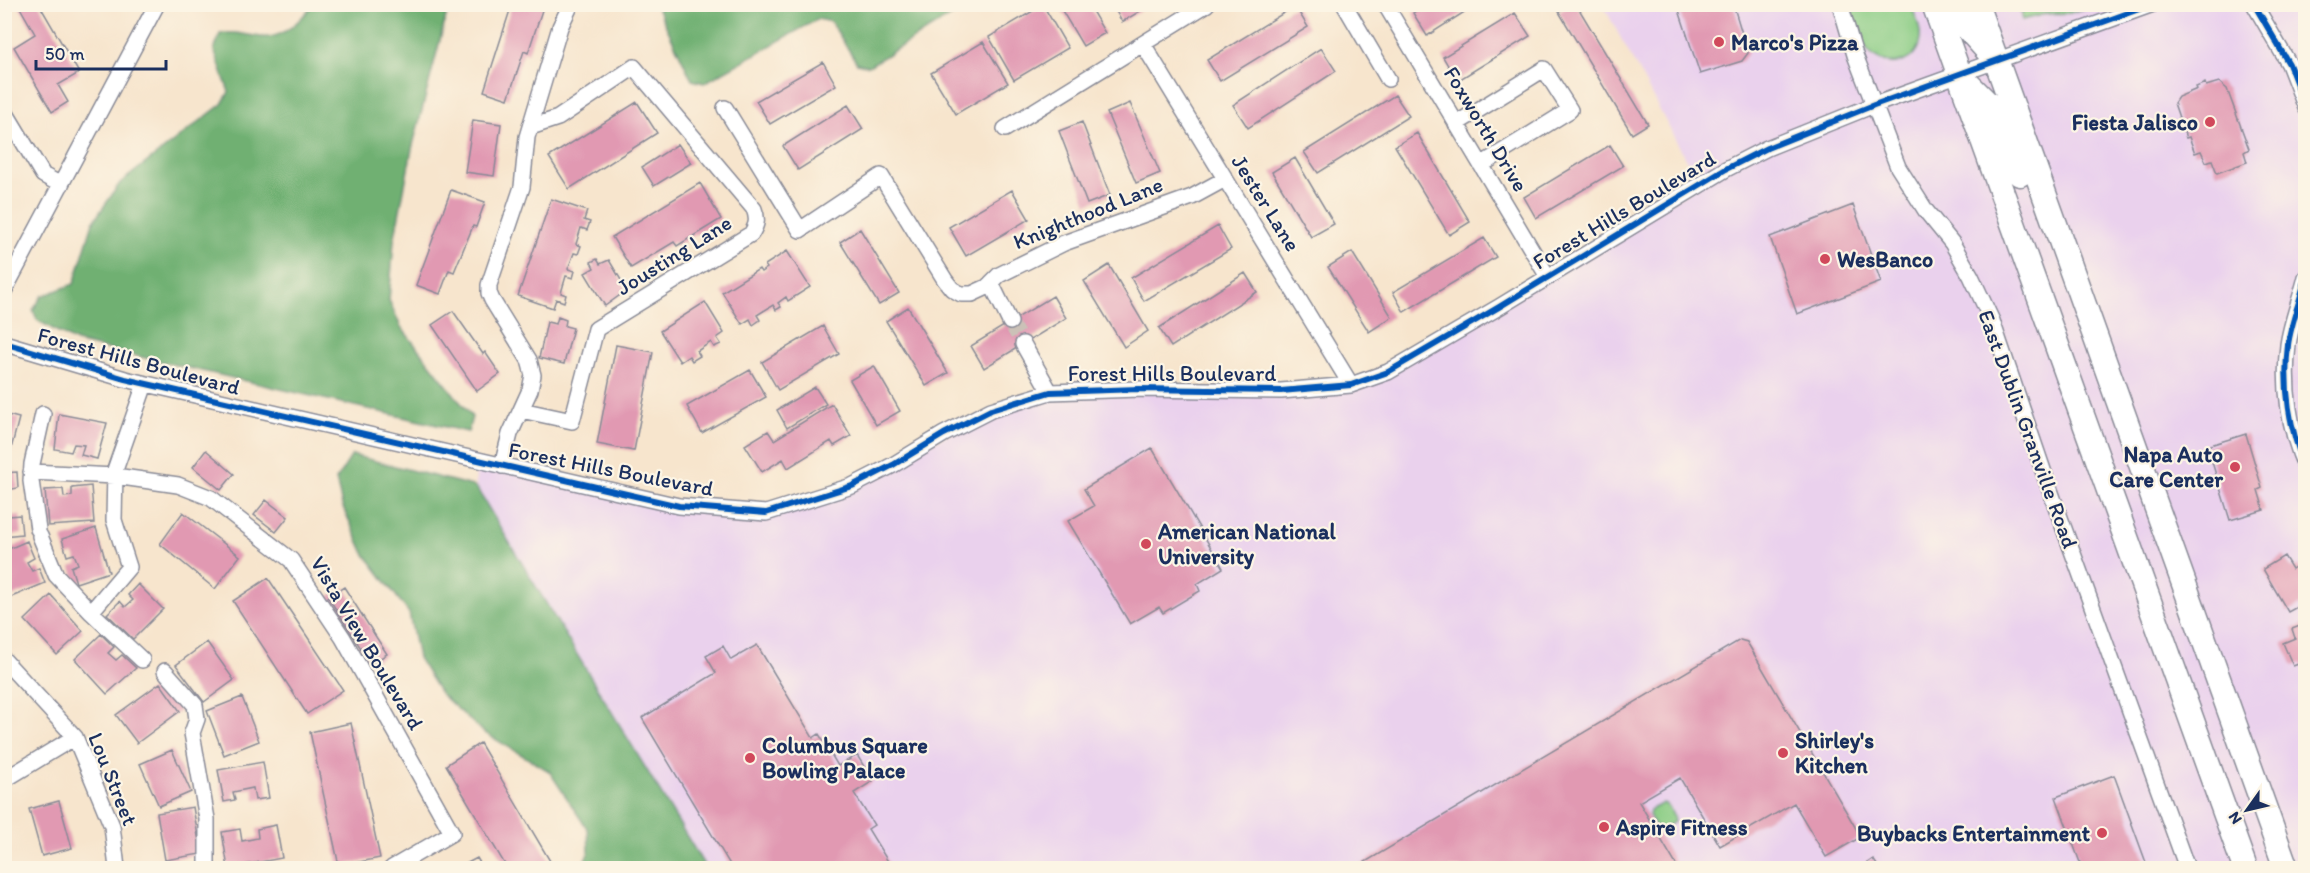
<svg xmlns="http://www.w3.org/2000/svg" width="2310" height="873" font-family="Itim,sans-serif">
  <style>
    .built { fill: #ead1ed }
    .green { fill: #8acc84; stroke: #527e71; stroke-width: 1.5 }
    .forest { fill: #6fb072; stroke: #457068; stroke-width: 1.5 }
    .building { fill: #e199b2 }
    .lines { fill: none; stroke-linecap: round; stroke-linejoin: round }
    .street-tunnel { stroke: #cbc1b7; stroke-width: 15; stroke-dasharray: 15 8; stroke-linecap: butt }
    .street-casing { stroke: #898a96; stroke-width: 18 }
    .primary-casing { stroke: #898a96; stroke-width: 27 }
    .street { stroke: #fff; stroke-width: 15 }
    .primary { stroke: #fff; stroke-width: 24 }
    .cycleway-casing { stroke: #fcf5e5; stroke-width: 10 }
    .cycleway { stroke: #0057b8; stroke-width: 6 }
    .poi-dot { fill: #d1495b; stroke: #fcf5e5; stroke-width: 2 }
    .labels { text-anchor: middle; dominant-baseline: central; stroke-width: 4.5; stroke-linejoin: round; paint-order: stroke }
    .poi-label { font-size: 22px; font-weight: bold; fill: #1b2f5e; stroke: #fcf5e5; text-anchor: start }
    .street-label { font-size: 22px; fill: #1b2f5e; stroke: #fcf5e5 }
  </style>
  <rect width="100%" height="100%" fill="#fcf5e5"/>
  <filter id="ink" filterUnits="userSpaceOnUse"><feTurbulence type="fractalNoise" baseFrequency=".0167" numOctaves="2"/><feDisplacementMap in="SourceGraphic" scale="12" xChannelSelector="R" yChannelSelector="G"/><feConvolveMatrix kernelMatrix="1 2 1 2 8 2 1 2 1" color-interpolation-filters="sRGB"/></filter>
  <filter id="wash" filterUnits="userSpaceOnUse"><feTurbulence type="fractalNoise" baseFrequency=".008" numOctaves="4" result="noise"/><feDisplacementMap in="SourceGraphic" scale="24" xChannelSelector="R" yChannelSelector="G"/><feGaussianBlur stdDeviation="1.35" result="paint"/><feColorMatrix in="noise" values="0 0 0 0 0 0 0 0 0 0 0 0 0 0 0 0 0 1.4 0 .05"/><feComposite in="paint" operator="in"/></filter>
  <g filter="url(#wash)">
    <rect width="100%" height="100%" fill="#f7e5cd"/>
    <!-- built -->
    <path class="built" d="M1603,5h702v863h-1599l-230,-381 -1,-26 230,52 111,-11 183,-93 70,-20 222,3 64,-12 53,-20 292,-175z"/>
    <!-- green -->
    <path class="green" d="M1850,5h61c3,8 8,18 9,27 3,30 -31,42 -51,20 -12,-13 -16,-31 -19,-47z
      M2009,5h85l-24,8 -25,1 -23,6v-8z
      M1663,803c6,2 11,12 11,19l-13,8 -6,-4 -6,-11 1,-5z"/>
    <!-- forest -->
    <path class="forest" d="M313,5h136l-37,144 -18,92 -5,59 12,27 71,90 -4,15 -392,-90 -39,-22 -4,-10 9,-14 32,-12 19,-62 27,-39 102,-79 7,-12 -15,-42 6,-16c15,-4 27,2 43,3 21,2 38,-18 50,-32z
      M656,5h313l-100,61 -12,-3 -26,-41 -13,-3 -114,64 -12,-3z
      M352,455l124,32 230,381h-126l9,-16 -1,-22 -39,-59 -66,-39 -43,-39 -22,-35 -9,-45 -45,-60 -22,-48 -6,-25z"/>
    <g id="blocks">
      <!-- building -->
      <path class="building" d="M18,4h21l40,69 -21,12 10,17 -16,10 -38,-65 21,-13z
        M512,4h32l-16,49 -4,-2 -16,48 -24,-8z
        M1058,4h30l17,29 -22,13z
        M1112,4h27l3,6 -20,12z
        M1426,4h51l-50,32 -14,-23z
        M1571,4h5l72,120 -16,10 -73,-122z
        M1677,4h56l15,49 -6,8 -42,13z
        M1043,5l25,43 -54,32 -25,-43z
        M1295,6l13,21 -88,54 -13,-21z
        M1515,13l15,23 -73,45 -14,-24z
        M983,42l25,41 -52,31 -25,-41z
        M1321,48l15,23 -88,57 -15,-23z
        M823,62l13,23 -66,39 -14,-23z
        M2219,82l8,7 22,60 -5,3 3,10 -30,11 -5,-13 -6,2 -5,-11 -6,2 -6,-16 -3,1 -12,-35 4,-6 19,-8 -1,-2 9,-4 1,3z
        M1395,95l14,21 -91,57 -14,-21z
        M637,102l20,31 -88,56 -20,-32z
        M1130,103l30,70 -24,10 -29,-70z
        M848,105l15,24 -65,41 -15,-24z
        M473,120l28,4 -7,52 -29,-4z
        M1082,122l28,73 -23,9 -28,-73z
        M1417,133l53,89 -21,13 -54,-89z
        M678,144l13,19 -37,23 -12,-19z
        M1610,145l13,21 -87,52 -12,-21z
        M1295,158l39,66 -23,13 -39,-65z
        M700,183l21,36 -44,27 -3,-4 -43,26 -19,-31z
        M451,190l34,12 -9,25 -3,-1 -19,46 -5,-2 -9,24 -24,-9z
        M1012,190l17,29 -63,37 -17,-29z
        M551,199l36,12 -3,9 6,2 -3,8 -6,-2 -5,16 5,2 -3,8 -4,-1 -6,16 7,2 -2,7 -7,-2 -5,17 5,2 -2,7 -8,-3 -3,9 -35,-12z
        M1853,205l28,77 -84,32 -27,-77z
        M1218,226l13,23 -87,52 -13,-23z
        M860,229l39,64 -20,12 -39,-63z
        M1484,238l12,19 -92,55 -11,-20z
        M787,251l23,36 -22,14 -2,-4 -8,6 3,4 -5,3 -3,-5 -16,10 3,5 -7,5 -3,-6 -8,5 -20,-32 37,-23 2,3 6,-4 -2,-3z
        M1352,252l40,65 -23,15 -41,-65z
        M597,259l3,5 9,-4 18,30 -22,16 -20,-33 9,-5 -3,-6z
        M1109,265l39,66 -24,16 -40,-66z
        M1245,273l12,19 -86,55 -12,-19z
        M1053,296l13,22 -82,50 -13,-22z
        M705,302l19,31 -7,5 4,6 -7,3 -3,-5 -14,9 3,5 -8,5 -3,-5 -9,6 -20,-31z
        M908,307l40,66 -22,13 -40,-65z
        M453,311l30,43 2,-2 15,22 -23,17 -45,-66z
        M558,317l8,3 -1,6 8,2 -9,36 -25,-6 8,-36 9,2z
        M823,326l16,28 -61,36 -16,-28z
        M616,345l37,7 -19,99 -37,-7z
        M874,366l26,45 -24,14 -26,-45z
        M750,370l16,27 -64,36 -15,-27z
        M815,387l11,17 -39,24 -10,-18z
        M832,404l19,32 -17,10 -3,-5 -43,27 -5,-9 -21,13 -17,-27 23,-14 6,9z
        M4,414l15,4 -9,35 -6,-1z
        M59,414l48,9 -10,36 -16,-4 3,-10 -10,-1 -3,8 -16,-3z
        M2246,434l16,54 -4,2 6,20 -34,10 -23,-74z
        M1152,448l71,120 -26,16 3,7 -37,22 -4,-6 -29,17 -62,-103 26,-15 -10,-17z
        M206,450l28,24 -13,16 -28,-23z
        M17,472l1,16 -11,2 2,26 11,-1 2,19 -18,2v-63z
        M91,486l3,37 -46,3 -3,-36 18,-1 1,8 8,-1v-8z
        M266,500l22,17 -12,15 -22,-17z
        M183,512l57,44 -25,33 -55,-45z
        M96,528l13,44 -33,11 -5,-16 7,-3 -4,-10 -7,2 -5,-17z
        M27,541l7,17 -7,4 5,9 7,-3 6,15 -36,15 -5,-10v-37z
        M2284,556l8,13 6,-4 8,12v25l-18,10 -25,-43z
        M268,578l75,112 -36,24 -74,-113z
        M138,584l25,25 -30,30 -26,-25 13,-13 5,6 8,-7 -5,-5z
        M344,587l43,67 -16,10 -43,-67z
        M51,595l32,36 -26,24 -32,-35z
        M2305,624l1,1v47l-5,-9 -8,3 -10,-23 12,-5 -3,-9z
        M101,634l13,13 -6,6 8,7 6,-5 14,13 -29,26 -32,-35z
        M1740,640l7,2 114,195 -35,20 -32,-54 -74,43 -40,-68 -41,24 39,66h-323z
        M207,642l27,38 -30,22 -28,-37z
        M757,645l56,93 6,-4 19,32 19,-11 16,26 -19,12 20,32 -6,4 24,39h-160l-90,-150 74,-45 -10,-17 17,-10 8,14z
        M160,683l20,28 -43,32 -21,-28z
        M242,697l17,44 -35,14 -17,-44z
        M351,723l29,135 -41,8 -29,-134z
        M480,743l70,118 -13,7h-30l-61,-103z
        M172,750l19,42 -32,14 -19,-42z
        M263,762l6,36 -14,2 -2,-12 -20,4 2,8 -11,2 -6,-32z
        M2114,775l34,93h-66l-26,-71z
        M59,801l13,47 -30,8 -13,-47z
        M193,807l8,47 -36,6 -8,-47z
        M276,825l6,33 -54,10 -6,-36 18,-3 2,12 16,-3 -1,-9z
        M477,858l6,10h-25z
        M1873,859l6,9h-22l10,-5z"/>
    </g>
  </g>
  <g filter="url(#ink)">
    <use href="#blocks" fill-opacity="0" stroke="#898a96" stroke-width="1.5"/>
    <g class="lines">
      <!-- street-tunnel -->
      <path class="street-tunnel" d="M1010,322l13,22"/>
      <!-- street casing -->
      <g class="street-casing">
        <path id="street" d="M1344,4l44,75
          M1385,4l163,273
          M1840,4l15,51 43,112 28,44 26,32 19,33 21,45 54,158 141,389
          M2254,4l35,60 17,44
          M1143,44l208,341
          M725,108l75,122 81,-54 64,104 7,9 9,5h11l15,-7 12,-12 65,-32 128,-46 33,-18
          M4,110l39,65 18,10
          M1456,124l88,-55 26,41 -89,55
          M1005,129l202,-125
          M2306,277c-5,22 -15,45 -18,68 -5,41 1,85 18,123
          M991,283l19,39
          M4,291l153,-287
          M4,343l121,36 554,127 87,7 86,-27 41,-21 51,-31 47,-24 59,-18 89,-3 142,2 70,-6 37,-13 111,-65 227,-138 41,-21 107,-43 279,-101
          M1023,344l27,48
          M521,410l51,11 24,-92 155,-95c6,-9 7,-15 3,-25l-120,-142 -76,51 -27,9
          M502,466l8,-32 20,-44 3,-15 -4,-15 -37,-60 -3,-7v-8l33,-98 5,-50 33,-110 11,-23
          M31,472l84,4 63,9 33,13 80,62 52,78 109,195 -60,35
          M38,529l-7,-48 1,-17 11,-50
          M40,536l16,39 35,37 51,48
          M91,612l38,-45 -15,-47 1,-50 30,-86
          M4,660l71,77 37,89 5,42
          M165,671l30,34 2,14 -5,14 15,86v49
          M4,780l71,-43"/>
      </g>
      <!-- primary casing -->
      <g class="primary-casing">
        <path id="primary" d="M1934,4l311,864
          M1956,4l7,19 25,28
          M1976,4l310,864
          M1963,79l32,32 25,63"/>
      </g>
      <!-- street -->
      <use href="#street" class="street"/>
      <!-- primary -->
      <use href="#primary" class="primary"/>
      <!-- cycleway casing -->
      <g class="cycleway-casing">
        <path id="cycleway" d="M2254,4l35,60 17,44
          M2306,277c-5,22 -15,45 -18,68 -5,41 1,85 18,123
          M4,343l121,36 554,127 87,7 86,-27 41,-21 51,-31 47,-24 59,-18 89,-3 142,2 70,-6 37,-13 111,-65 227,-138 41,-21 107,-43 279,-101"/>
      </g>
      <!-- cycleway -->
      <use href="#cycleway" class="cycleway"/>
    </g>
  </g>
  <!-- markers -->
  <g class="poi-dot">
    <circle cx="1719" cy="42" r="6"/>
    <circle cx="2210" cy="122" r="6"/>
    <circle cx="1825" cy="259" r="6"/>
    <circle cx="2235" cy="467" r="6"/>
    <circle cx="1146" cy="544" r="6"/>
    <circle cx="1783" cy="753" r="6"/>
    <circle cx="750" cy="758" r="6"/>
    <circle cx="1604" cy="827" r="6"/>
    <circle cx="2102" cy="833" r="6"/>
  </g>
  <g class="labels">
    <!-- poi labels -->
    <g class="poi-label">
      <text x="1731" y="42">Marco's Pizza</text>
      <text x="2198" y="122" text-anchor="end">Fiesta Jalisco</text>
      <text x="1837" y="259">WesBanco</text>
      <text x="2223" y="454" text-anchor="end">Napa Auto<tspan x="2223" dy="25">Care Center</tspan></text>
      <text x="1158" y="531">American National<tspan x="1158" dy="25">University</tspan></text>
      <text x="1795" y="740">Shirley's<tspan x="1795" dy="25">Kitchen</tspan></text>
      <text x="762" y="745">Columbus Square<tspan x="762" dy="25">Bowling Palace</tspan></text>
      <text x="1616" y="827">Aspire Fitness</text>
      <text x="2090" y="833" text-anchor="end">Buybacks Entertainment</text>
    </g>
    <!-- street labels -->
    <g class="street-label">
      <text transform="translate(1486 129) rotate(59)">Foxworth Drive</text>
      <text transform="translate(1266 203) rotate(58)">Jester Lane</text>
      <text transform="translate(1624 210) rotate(-31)">Forest Hills Boulevard</text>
      <text transform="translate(1088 213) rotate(-22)">Knighthood Lane</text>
      <text transform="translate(674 255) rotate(-32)">Jousting Lane</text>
      <text transform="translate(139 361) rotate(15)">Forest Hills Boulevard</text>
      <text x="1172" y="373">Forest Hills Boulevard</text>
      <text transform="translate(2028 429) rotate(70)">East Dublin Granville Road</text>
      <text transform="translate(611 469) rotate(11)">Forest Hills Boulevard</text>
      <text transform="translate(367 643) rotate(59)">Vista View Boulevard</text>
      <text transform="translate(113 779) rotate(68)">Lou Street</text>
    </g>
  </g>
  <!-- margin -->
  <rect width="2310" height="873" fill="none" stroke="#fcf5e5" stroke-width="24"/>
  <!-- north arrow -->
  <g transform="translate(2247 810) rotate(236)" stroke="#fcf5e5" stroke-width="4.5" paint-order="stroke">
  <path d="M0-4.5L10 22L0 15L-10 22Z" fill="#1b2f5e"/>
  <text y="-9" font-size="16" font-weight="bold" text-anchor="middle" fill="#1b2f5e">N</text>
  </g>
  <!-- scale -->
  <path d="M36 60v9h130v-9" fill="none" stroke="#1b2f5e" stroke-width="3"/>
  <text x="45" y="60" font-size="18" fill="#1b2f5e" stroke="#fcf5e5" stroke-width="4.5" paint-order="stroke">50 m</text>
</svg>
